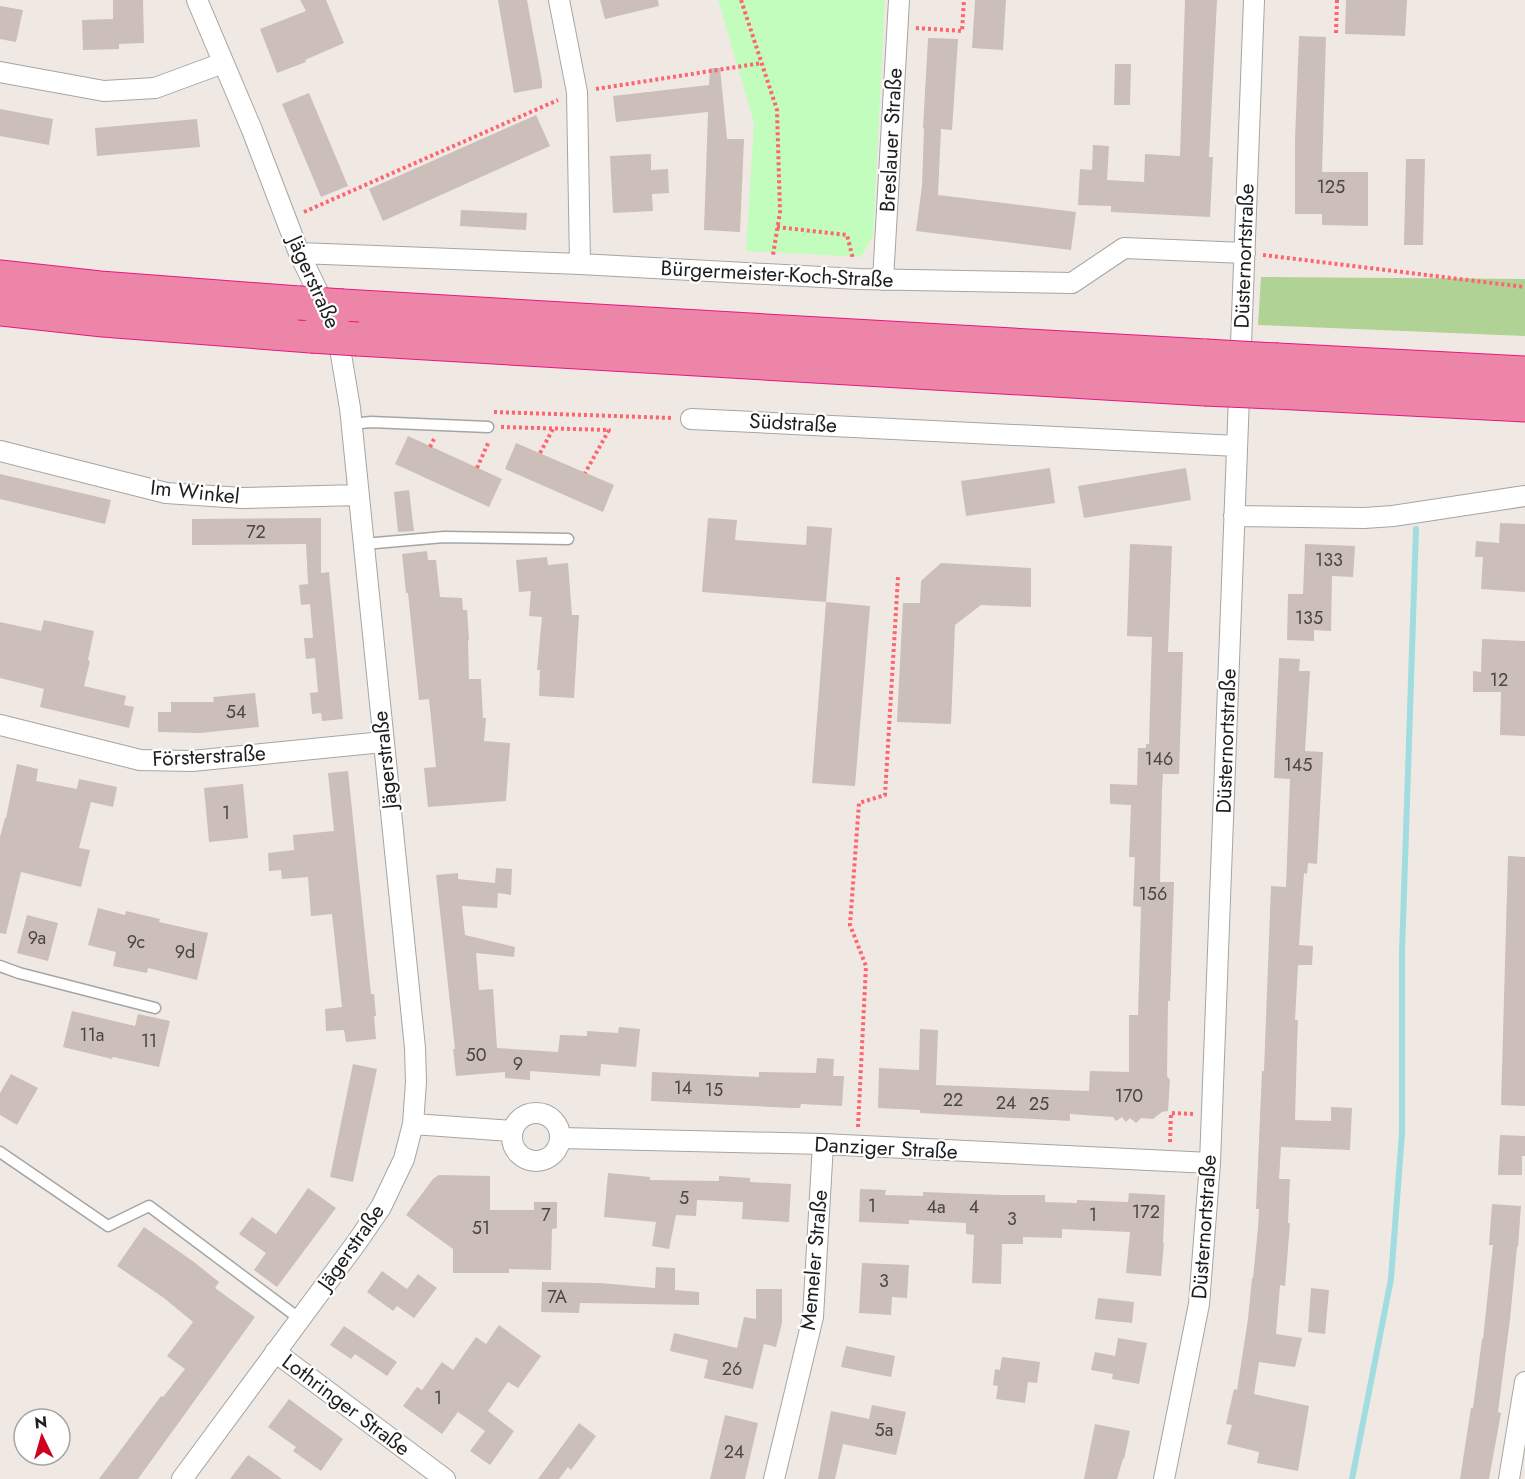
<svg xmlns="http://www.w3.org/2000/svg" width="1525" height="1479" font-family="Jost,sans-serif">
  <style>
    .forest { fill: #b1d295 }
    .park { fill: #c2fdbd }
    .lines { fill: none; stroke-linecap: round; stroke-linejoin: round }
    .stream { stroke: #a0dce0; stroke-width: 6 }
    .building { fill: #ccbeb9 }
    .lane-casing { stroke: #a5a5a5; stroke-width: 13 }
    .street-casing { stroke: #a5a5a5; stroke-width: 22 }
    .highway-casing { stroke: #e61880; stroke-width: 35 }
    .path { stroke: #ff656e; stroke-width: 4; stroke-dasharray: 3 3; stroke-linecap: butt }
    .lane { stroke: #fff; stroke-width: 10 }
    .street { stroke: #fff; stroke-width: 20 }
    .highway { stroke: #ed85a9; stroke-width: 33 }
    .highway-bridge-casing { stroke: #e61880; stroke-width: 35; stroke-linecap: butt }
    .highway-bridge { stroke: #ed85a9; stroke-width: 33 }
    .labels { text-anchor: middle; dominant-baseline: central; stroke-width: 4.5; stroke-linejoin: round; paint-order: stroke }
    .number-label { font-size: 18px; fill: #4a4645 }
    .street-label { font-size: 21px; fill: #1e1e1e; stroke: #fff }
  </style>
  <rect width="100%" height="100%" fill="#f0e9e3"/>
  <!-- forest -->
  <path class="forest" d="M1261,277l264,2v57l-267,-11z"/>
  <!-- park -->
  <path class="park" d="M718,0h167l-12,236 -12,21 -115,-6 8,-128z"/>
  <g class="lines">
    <!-- stream -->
    <path class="stream" d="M1352,1479l39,-200 11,-146v-180l14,-424"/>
  </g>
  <!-- building -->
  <path class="building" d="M113,0h30l1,43 -25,1v5l-36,1 -1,-30 31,-1z
    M300,0h26l18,43 -39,17 1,2 -29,11 -17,-44 46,-18z
    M498,0h29l15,81v7l-28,5z
    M600,0h58l1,6 -54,13z
    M975,0h31l-3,50 -31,-2z
    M1185,0h32l-8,157h4l-3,60 -99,-5v-6l-33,-1 2,-36 12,1 1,-25 16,1 -2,34 37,2 1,-28 35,2z
    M1346,0h61l-2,36 -60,-2z
    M0,6l23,4 -7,32 -16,-3z
    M1299,36l27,1 -4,135h46v54l-46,-1v-11h-27v-74z
    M928,38l30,1 -6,91 -11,-1 -3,66 138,17 -5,38 -155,-19 6,-45 2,-58h-1z
    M1115,64h16l-1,41h-16z
    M710,68h10l7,71h17l-4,93 -36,-2 4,-118 -92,10 -3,-26 96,-11z
    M309,93l39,93 -27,11 -39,-93z
    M0,109l53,10 -4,26 -49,-9z
    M536,115l14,31 -167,75 -14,-32z
    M197,119l3,28 -103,9 -2,-28z
    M651,154v16l17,-1 1,24 -17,1 1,17 -40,2 -3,-57z
    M1406,159h19l-2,86h-19z
    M461,210l66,3 -1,17 -66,-4z
    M408,436l94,43 -13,28 -94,-43z
    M516,443l98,42 -11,27 -98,-43z
    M1050,468l5,35 -89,13 -5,-35z
    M1186,468l5,32 -107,18 -6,-32z
    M0,474l111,26 -6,24 -105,-25z
    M409,490l5,41 -16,1 -4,-40z
    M321,518v55l8,-1 14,147 -21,2 -1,-8 -9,1 -2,-21 8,-1 -3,-34 -9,1 -2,-21h9l-3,-34 -9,1 -2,-20 9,-1 -2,-40 -114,1v-26z
    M708,518l29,2 -2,20 71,5 1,-19 25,2 -6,74 -124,-10z
    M1500,523l25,1v68l-44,-3 2,-32h-8l1,-16 23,2z
    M1130,544l42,2 -4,106h15l-4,122h-16l-1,17 -2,91h14l-4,119h-2l-1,75 3,4 -2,31 -6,1 -9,7 -12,-1 -5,5 -6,-5 -4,4 -4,-5 -6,4 -3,-4 -43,-3v7l-150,-8v-3l-42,-2 1,-40 40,2 1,-41 18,1 -2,55 153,6 1,-20 39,1v-57h9l3,-108 -8,-1 2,-49h-6l2,-52 -21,-1v-20l27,1 1,-37h8v-4h3l3,-107 -25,-1z
    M1305,544l50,2 -2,31 -21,-1 -1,55 -17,-1v11l-27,-1 1,-46h15z
    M427,551l1,9h8l4,37 22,1 1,12h4l2,30h-1l1,39h12l2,39h3l-2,23 26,2 -4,58 -78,6 -4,-39 12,-1 -7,-68 -10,1 -11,-107h-2l-4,-39z
    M547,557l1,8 20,-2 4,52h7l-5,83 -35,-2 1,-26h-3l5,-53 -13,-1 2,-25 -12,1 -3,-32z
    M941,563l90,5v39l-50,-2 -26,20 -4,99 -54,-2 6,-119h17l1,-22z
    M826,602l44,4 -15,180 -43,-3z
    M44,620l50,11 -6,29 2,1 -6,25 42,10 -2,9 10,2 -5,21 -89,-21 4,-18 -44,-11v-56l41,9z
    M1482,639l43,2v95l-25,-1 1,-43h-28v-21l8,1z
    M1279,658l21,1 -1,12h11l-5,80 18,1 -6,112 -9,-1 -1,11 -3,-1 -5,72 14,1 -1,19h-14l-3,55h3l-1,25 -2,75 36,1v-14l21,1 -2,42 -69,-3 -2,32h11l-2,44h2l-5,63 -5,-1 -4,49 26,4 -7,29 -36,-5 -5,32 55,12 -11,65 -41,-8 2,-11 -32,-8 5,-19 -6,-1 8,-35 3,1 11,-71 4,-41h1l5,-50 1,-19h-3l6,-138h2l7,-185 15,1 4,-108 -16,-1z
    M255,693l4,34 -59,6 -42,-1v-20h13v-10h43l-1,-5z
    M17,764l21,5 -2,12 41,8 2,-10 38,8 -4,20 -22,-5 -12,46 11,2 -9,37 -60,-15 -15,62 -6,-1v-96l5,-19h1z
    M348,771l23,223h3l2,22h-2l2,23 -30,3 -2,-12 -18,1 -1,-22 17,-2 -10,-93 -21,2 -3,-39 -26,2 -1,-9 -12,1 -1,-18 26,-3 -1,-15 41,-4 -6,-58z
    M243,784l5,54 -39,4 -5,-54z
    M1508,856l17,1v249l-24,-1z
    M496,868l16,1 -1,26 -13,-2 -1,15 -35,-2 3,29 50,12 -1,10 -38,-4 3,37 14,-1 4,59 61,4 2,-17 27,1v-5l31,2 1,-6 21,2 -4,38 -35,-3 -1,12 -70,-5v9l-25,-2v-6l-49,4 -3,-27h2l-19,-174 22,-2v6l37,4z
    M98,908l27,7 1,-4 34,8 -1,3 49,11 -11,47 -49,-12 -1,5 -34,-7 3,-14 -28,-7z
    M27,915l31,8 -10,38 -31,-8z
    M72,1011l63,15 3,-12 32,7 -11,46 -46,-10 -1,2 -49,-12z
    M817,1058l17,1 -1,17h11l-2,30 -41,-2 -1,4h-7l-142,-7 1,-29 107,5v-5l57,1z
    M353,1064l24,5 -24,113 -23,-5z
    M11,1074l27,14 -21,37 -17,-10v-22z
    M1500,1135l25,1v20h-3v19h-24z
    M608,1173l42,4v3l69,1v-5l31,2v4l41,2 -2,38 -47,-3 1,-17 -46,-2 -1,16 -20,-1 -7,34 -17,-3 4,-24 -52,-5z
    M439,1175l51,1v34h44v-8h23v26l-5,1 -1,41 -42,-1v4h-56v-24l-47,-34 27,-36z
    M308,1188l28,20 -59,79 -23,-17 12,-17 -27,-19 13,-17 24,17z
    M860,1189l26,1 -1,5 38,1v-4l79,3h43v7l32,1v-3l51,2 1,-9 36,2 -2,48h1l-3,33 -35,-3 4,-41 -68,-3v9l-39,-1v7h-21l-1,40 -29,-1 2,-48 -8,-1v-11l-57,-3v4l-50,-2z
    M1492,1204l29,2 -3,41h-1l-7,72 -12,93 3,1 -12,66h-29l11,-71h2l9,-69h1l10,-94h-4z
    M144,1227l50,35 25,20 -4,6 40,29 -117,162h-39l62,-83 2,1 22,-28 -18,-13 26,-34 -29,-24 -47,-32z
    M862,1263l47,2 -2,33 -15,-1 -1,18 -32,-2z
    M656,1267l19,1v22l24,2v13l-119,-2 -1,10 -38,-1 1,-30 58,1 55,5z
    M382,1271l25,18 11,-15 19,14 -23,30 -17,-12 -4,5 -26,-19z
    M1311,1288l18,2 -4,44 -17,-2z
    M756,1289h26v34l-6,24 -12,-3 -11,45 -49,-11 4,-18 -38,-9 4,-18 63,15 7,-31 12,2z
    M1098,1298l36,4 -2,21 -37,-4z
    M499,1325l42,31 -23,32 -10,-6 -20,29 26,20 -24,34 -20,-14 15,-20 -27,-19 -16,22 -39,-28 14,-19 5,3 20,-28 11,8 23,-33 10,7z
    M344,1326l53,36 -10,14 -32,-22 -4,5 -21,-14z
    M1118,1338l29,5 -8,41 -27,-5 1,-5 -22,-4 4,-18 20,4z
    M846,1346l49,10 -4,21 -50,-10z
    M1002,1357l38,5 -3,21 -9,-1 -3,21 -29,-4 2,-13 -5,-1 2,-16 5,1z
    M289,1399l54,40 -22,32 -28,-20 3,-4 -28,-20z
    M872,1405l34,7 -10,43 -53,-11 -8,35h-17l13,-68 38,8z
    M725,1415l33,8 -13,56h-35z
    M579,1423l17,13 -25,34 -3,-3 -9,12h-21z
    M1095,1424l35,7 -6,28h-1l-6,20h-33z
    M248,1455l12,8 22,16h-52z"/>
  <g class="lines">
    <!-- lane casing -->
    <g class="lane-casing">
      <path id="lane" d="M351,424l20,-2 117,5
        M364,544l80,-7 124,2
        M0,966l19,7 136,35
        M0,1152l108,74 41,-20 151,113"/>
    </g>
    <!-- street casing -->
    <g class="street-casing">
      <path id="street" d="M559,0l18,92 3,172
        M0,72l104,19 51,-3 68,-25
        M299,253l281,11 278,15 214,4 52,-35 121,5
        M883,280l16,-280
        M691,419l546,27
        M0,451l166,42 76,5 117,-3
        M1234,516l130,2 29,-2 132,-20
        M0,725l140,35 52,1 191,-19
        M512 1137a24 24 0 1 1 48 0a24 24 0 1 1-48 0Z
        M413,1124l99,7
        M561,1138l262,6 387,19
        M275,1352l170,127
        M182,1479l175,-237 24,-35 23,-48 9,-35 3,-42 -1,-34 -65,-640 -13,-77 -38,-78 -47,-123 -55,-130
        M774,1479l39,-162 10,-173
        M1164,1479l35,-175 11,-141 44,-1163
        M1509,1479l16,-97"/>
    </g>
    <!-- highway casing -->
    <g class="highway-casing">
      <path id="highway" d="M0,277l100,11 199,15
        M343,306l440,26 423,24
        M0,309l103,11 208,16
        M358,339l847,50
        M1278,360l247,13
        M1275,392l250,13"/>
    </g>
    <!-- path -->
    <path class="path" d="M741,0l36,110 3,102 -7,43
      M916,28l46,3 2,-31
      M1336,33l1,-33
      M596,89l166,-26
      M304,212l254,-112
      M777,227l70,8 6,24
      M1263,255l262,32
      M494,412l179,6
      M501,427l108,3 -24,43
      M430,447l4,-8
      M540,453l13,-24
      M477,468l12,-27
      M858,1127l8,-161 -16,-41 9,-122 26,-8 13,-218
      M1170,1142l1,-29 23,1"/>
    <!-- lane -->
    <use href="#lane" class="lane"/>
    <!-- street -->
    <use href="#street" class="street"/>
    <!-- highway -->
    <use href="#highway" class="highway"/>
    <!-- highway-bridge casing -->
    <g class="highway-bridge-casing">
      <path id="highway-bridge" d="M299,303l44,3
        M311,336l47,3
        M1206,356l72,4
        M1205,389l70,3"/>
    </g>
    <!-- highway-bridge -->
    <use href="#highway-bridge" class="highway-bridge"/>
  </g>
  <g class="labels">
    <!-- number labels -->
    <g class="number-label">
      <text x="1331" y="187">125</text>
      <text x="256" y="532">72</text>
      <text x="1329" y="560">133</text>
      <text x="1309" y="618">135</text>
      <text x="1499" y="680">12</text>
      <text x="236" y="712">54</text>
      <text x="1159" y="759">146</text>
      <text x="1298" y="765">145</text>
      <text x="226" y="813">1</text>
      <text x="1153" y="894">156</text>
      <text x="37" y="938">9a</text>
      <text x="136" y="942">9c</text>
      <text x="185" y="952">9d</text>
      <text x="92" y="1035">11a</text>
      <text x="149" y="1041">11</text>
      <text x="476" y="1055">50</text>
      <text x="518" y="1064">9</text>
      <text x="683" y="1088">14</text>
      <text x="714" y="1090">15</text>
      <text x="1129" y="1096">170</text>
      <text x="953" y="1100">22</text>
      <text x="1006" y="1103">24</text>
      <text x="1039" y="1104">25</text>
      <text x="684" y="1198">5</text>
      <text x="872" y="1206">1</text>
      <text x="936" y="1207">4a</text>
      <text x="974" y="1207">4</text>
      <text x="1146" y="1212">172</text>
      <text x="546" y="1215">7</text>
      <text x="1093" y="1215">1</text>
      <text x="1012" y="1219">3</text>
      <text x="481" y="1228">51</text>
      <text x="884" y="1281">3</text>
      <text x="557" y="1297">7A</text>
      <text x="732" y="1369">26</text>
      <text x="438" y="1398">1</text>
      <text x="884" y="1430">5a</text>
      <text x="734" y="1452">24</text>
    </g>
    <!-- street labels -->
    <g class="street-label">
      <text transform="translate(891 140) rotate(-87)">Breslauer Straße</text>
      <text transform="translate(1244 256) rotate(-88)">Düsternortstraße</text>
      <text transform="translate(777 274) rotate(3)">Bürgermeister-Koch-Straße</text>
      <text transform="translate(314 282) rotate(66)">Jägerstraße</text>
      <text transform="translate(793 423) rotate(3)">Südstraße</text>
      <text transform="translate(195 492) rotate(6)">Im Winkel</text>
      <text transform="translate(1226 741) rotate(-88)">Düsternortstraße</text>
      <text transform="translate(209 756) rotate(-3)">Försterstraße</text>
      <text transform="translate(385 760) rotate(-96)">Jägerstraße</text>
      <text transform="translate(886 1148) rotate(3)">Danziger Straße</text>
      <text transform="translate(1204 1227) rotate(-86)">Düsternortstraße</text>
      <text transform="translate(351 1247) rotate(-55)">Jägerstraße</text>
      <text transform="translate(814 1260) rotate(-85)">Memeler Straße</text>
      <text transform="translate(346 1405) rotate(37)">Lothringer Straße</text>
    </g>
  </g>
  <!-- north arrow -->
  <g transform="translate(42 1437) rotate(355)"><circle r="28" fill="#ffffff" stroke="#a5a5a5" stroke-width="1.5"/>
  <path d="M0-4.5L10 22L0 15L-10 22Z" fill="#cc0021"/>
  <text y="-9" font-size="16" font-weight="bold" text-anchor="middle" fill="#1e1e1e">N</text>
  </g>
</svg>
